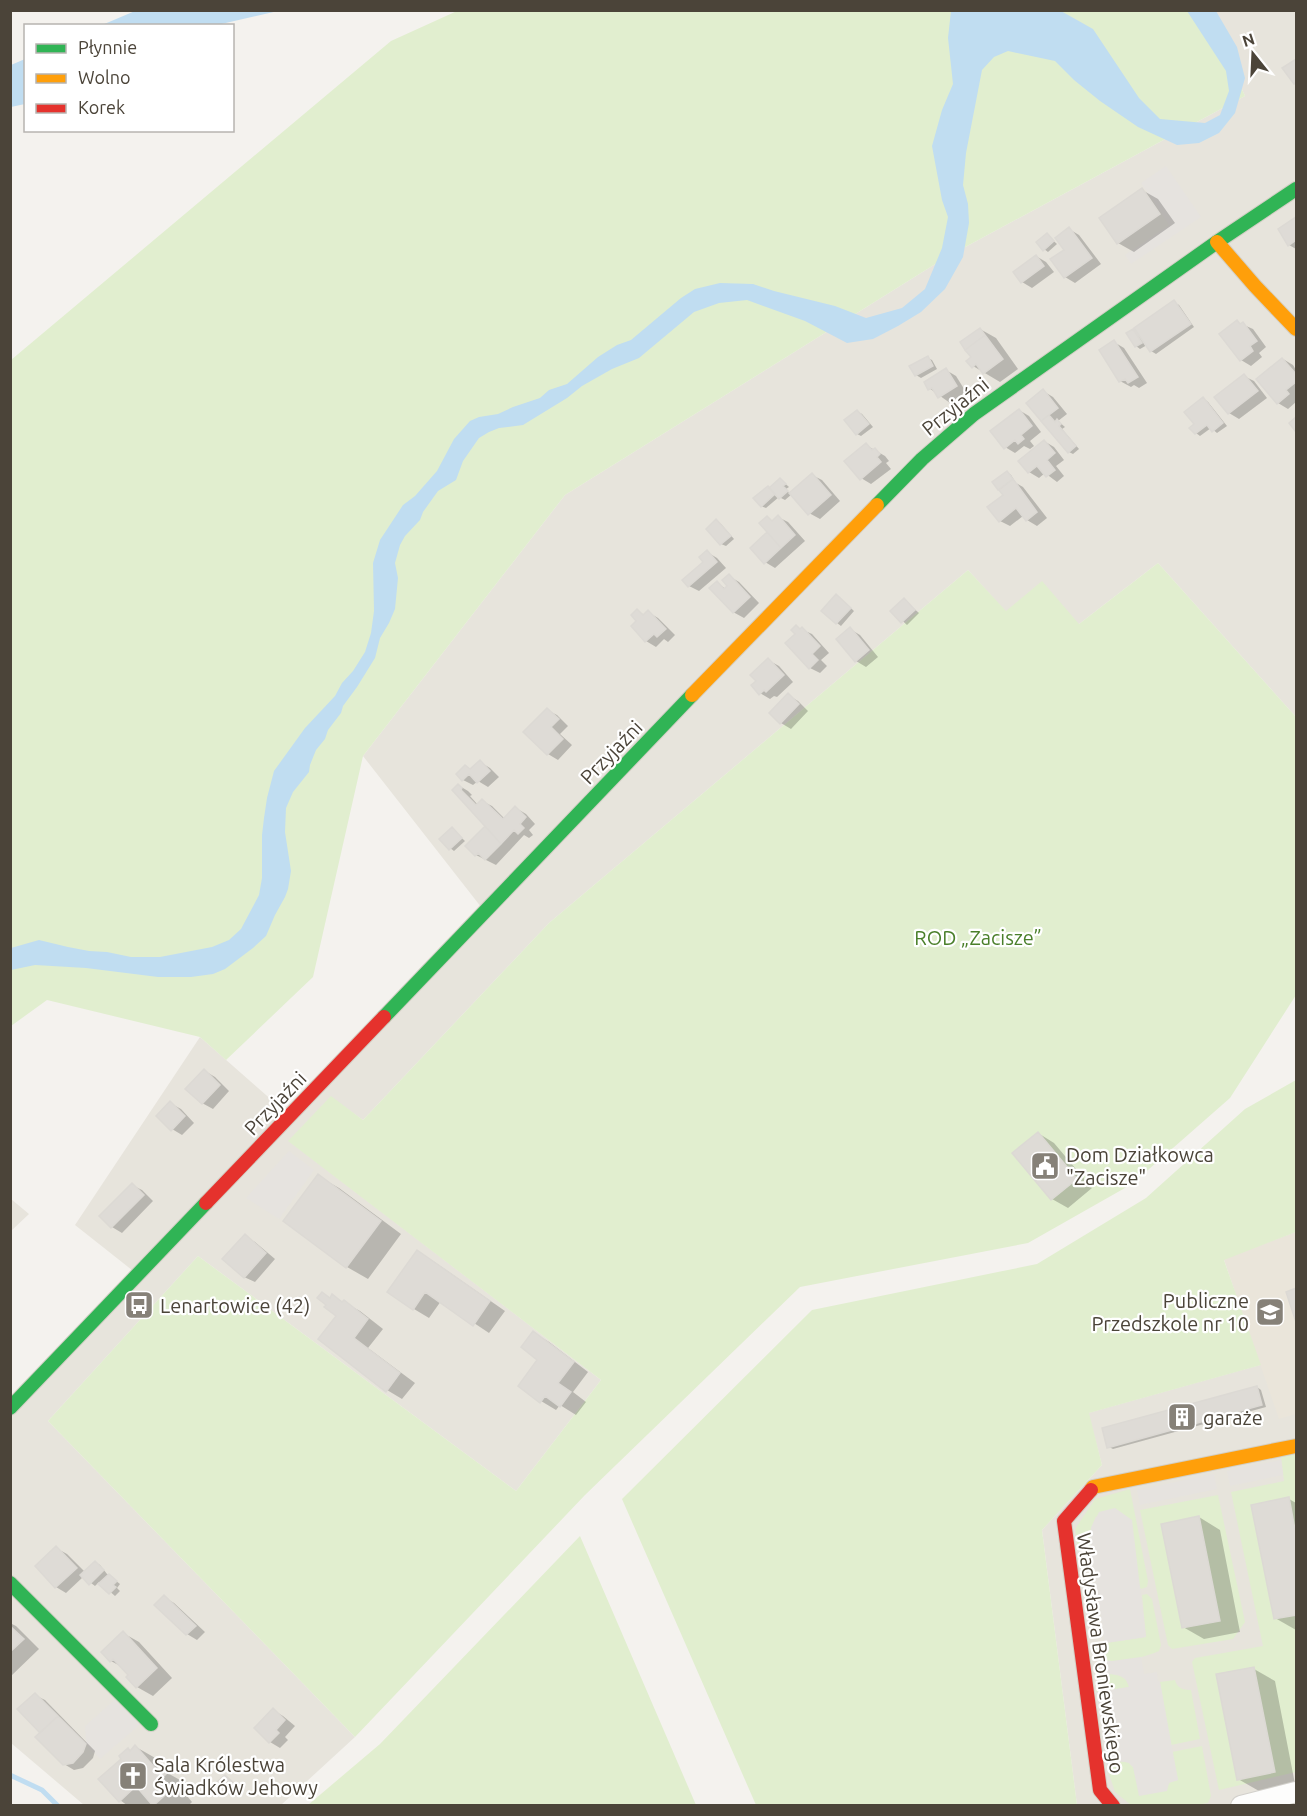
<svg xmlns="http://www.w3.org/2000/svg" width="1307" height="1816" font-family="Ubuntu,sans-serif">
  <style>
    .residential { fill: #e7e4dc }
    .education { fill: #eae5da }
    .green { fill: #e1eecf }
    .parking { fill: #e6e3df }
    .water { fill: #c0ddf1 }
    .shadow { fill: #0003 }
    .lines { fill: none; stroke-linecap: round; stroke-linejoin: round }
    .stream { stroke: #c0ddf1; stroke-width: 5 }
    .building { fill: #dedbd6; stroke: #dcd9d4; stroke-width: 1.5 }
    .street-casing { stroke: #d2d0cb; stroke-width: 22 }
    .fast-casing { stroke: #d3cfc5; stroke-width: 16 }
    .slow-casing { stroke: #d3cfc5; stroke-width: 16 }
    .jam-casing { stroke: #d3cfc5; stroke-width: 16 }
    .street { stroke: #fdfdfc; stroke-width: 20 }
    .fast { stroke: #30b455; stroke-width: 14 }
    .slow { stroke: #ff9f0a; stroke-width: 14 }
    .jam { stroke: #e5322d; stroke-width: 14 }
    .labels { text-anchor: middle; dominant-baseline: central; stroke-width: 4.5; stroke-linejoin: round; paint-order: stroke }
    .street-label { font-size: 20px; fill: #4b4439; stroke: #fff }
    .park-label { font-size: 20px; fill: #4a7f2a; stroke: #fff }
    .poi-label { font-size: 20px; fill: #4b4439; stroke: #fff; text-anchor: start }
  </style>
  <rect width="100%" height="100%" fill="#f4f2ee"/>
  <!-- residential -->
  <path class="residential" d="M1207,11h89v706l-138,-154 -79,61 -73,-12 -38,-42 -419,353 -186,197 -32,-23 -42,44 312,239 -85,111 -318,-235 -150,165 307,316 -74,68h-197l-73,-62 -1,-335 127,-134 -62,-49 125,-188 90,79 195,-204 -122,-156 202,-261 380,-237 300,-162z
    M11,1199l18,15 -18,17h-1z
    M1296,1232v573h-219l-35,-275 60,-65 -14,-52 172,-48 -36,-106z"/>
  <!-- education -->
  <path class="education" d="M1296,1232v182l-17,5 -55,-160z"/>
  <!-- green -->
  <path class="green" d="M457,11h750l38,85 -300,162 -380,237 -202,261 -50,221 -87,83 -26,-23 -153,-37 -36,26v-666l380,-319z
    M1158,563l138,154v278l-66,103 -98,86 -104,59 -228,44 -215,208 -230,242 -307,-316 150,-165 318,235 85,-111 -313,-239 43,-45 32,24 186,-197 419,-353 38,41 36,-30 37,43z
    M1296,1080v152l-72,28 37,105 -172,48 13,52 -60,65 35,275h-321l-134,-306 190,-189 225,-46 109,-66 99,-89z
    M1296,1453v319l-77,18 -27,-128 3,-4 68,-12 -32,-154 53,-11 -3,-25z
    M1130,1489l18,92 -1,6 -6,2 -45,-73 -5,12 -1,20h-8l-5,-3 -2,-16 20,-30z
    M1218,1495l27,127 -12,17 -61,10 -4,-4 -28,-135z
    M580,1536l116,269h-388l72,-61z
    M1147,1594l5,5 9,46 -2,6c-17,7 -44,15 -61,8l-4,-9 6,-6 46,-7 -4,-42z
    M1111,1674c9,1 16,4 18,13l-33,5c1,-10 4,-16 15,-18z
    M1175,1680c2,8 8,10 16,10l9,49 -29,6 -11,-63z
    M1202,1746l9,50 -3,7 -13,2h-64l-16,-13 -8,-24 6,-5 14,-2 6,6 34,20 3,-5 8,-2 -6,-28z"/>
  <!-- parking -->
  <path class="parking" d="M1166,166l35,51 -70,47 -6,-9 44,-30 -28,-42z
    M289,1151l25,19 -35,49 -33,-21z
    M1281,1460l2,15 -53,11 -3,-15z
    M1214,1474l3,15 -77,16 -3,-15z
    M1115,1508l17,12 14,117 -41,6 -15,-102 1,-13 8,-16z
    M1141,1657l3,17 13,-2 1,9 2,1 18,98 -9,3 -2,8 -28,5 -6,-29 -4,-4 -9,-2 -7,2 -6,5 -11,-76 33,-5 -3,-8 -7,-4 -9,-1 -8,4 -4,-19 3,1 11,1z
    M121,1694l25,25 -46,40 -14,-15 -1,-18z"/>
  <!-- water -->
  <path class="water" d="M135,11v-1l143,1 -61,14h-115z
    M951,11h110l32,18 46,69 21,21 45,4 15,-8 9,-24 -3,-20 -39,-60h29l21,36 8,31 -10,35 -16,20 -20,10 -22,2 -39,-18 -38,-26 -26,-21 -19,-19 -47,-10 -14,6 -12,13 -16,83 -3,32 5,19 1,19 -6,34 -18,32 -24,23 -23,14 -25,13 -26,4 -42,-22 -58,-21 -28,3 -25,9 -55,46 -27,11 -30,17 -15,12 -44,27 -24,3 -10,4 -10,6 -16,23 -7,19 -18,11 -15,21 -3,8 -15,16 -5,9 -5,18 3,15 -3,31 -6,14 -9,15 -5,20 -18,29 -14,19 -2,7 -13,17 -3,9 -9,11 -6,15 -1,7 -16,20 -7,16 -1,24 6,39 -3,18 -3,8 -10,18 -9,21 -13,12 -28,21 -12,5 -22,3h-33l-72,-9 -51,-3 -24,5v6v-28l28,-8 29,7 21,4 18,1 24,5h29l52,-10 17,-7 12,-11 18,-34 3,-17v-43l2,-17 3,-20 7,-27 31,-43 30,-32 7,-13 11,-12 12,-19 6,-19 3,-22 -1,-48 7,-23 23,-35 12,-9 22,-25 17,-32 16,-18 9,-4 19,-3 15,-7 27,-9 9,-8 18,-6 31,-27 19,-12 14,-5 50,-42 14,-9 25,-6 33,1 21,7 61,15 31,12 36,-10 23,-19 17,-41 6,-31 -6,-17 -10,-54 10,-36 11,-26 -5,-46z
    M25,59v45l-14,3v-42z"/>
  <!-- shadow -->
  <path class="shadow" d="M1142,190l16,9 17,24 -41,29 -16,-9z
    M1296,219v30l-7,-4 -9,-16z
    M1069,229l10,6 22,29 -26,19 -10,-6 1,-27z
    M1047,235l10,9 -9,8 -4,-3z
    M1036,256l10,6 8,10 -22,16 -10,-6z
    M1174,302l5,3 15,22 -38,27 -5,-3 -4,-6 -7,4 -4,-3 -8,-12z
    M1237,322l16,7 13,18 -7,6 3,4 -11,9 -10,-6z
    M980,329l16,9 22,31 -18,13 -27,-16v-8z
    M1114,342l10,6 23,35 -8,5 -5,-3 -3,2 -11,-6z
    M928,358l4,2 5,9 -16,9 -5,-3 -4,-8z
    M1283,359l10,6 3,5v32l-8,7 -10,-6z
    M946,370l10,6 10,16 -16,11 -21,-15z
    M1244,376l10,5 13,17 -28,21 -10,-6 -12,-16z
    M1043,391l10,6 14,17 -9,7 7,6 -3,2 17,20 -6,5 -4,-2 -24,-32h-3z
    M1204,399l4,3 19,24 -10,7 -6,-5 -11,8 -4,-3v-9z
    M1019,410l10,6 12,16 -11,9 4,5 -4,3 -6,-3 -9,7 -10,-6z
    M857,411l5,3 11,13 -12,9 -4,-2z
    M1044,441l10,6 10,13 -8,6 8,10 -7,6 -12,-9 -6,5 -10,-6z
    M866,445l19,11 4,5 -3,2 5,6 -20,15 -10,-6z
    M1007,472l4,3 5,8 7,4 24,31 -10,8 -10,-6 -4,-4 -13,10 -10,-5 5,-26 -6,-6z
    M812,475l10,5 18,21 -20,18 -11,-6 -17,-19 -7,6 -6,-3 -13,11 -5,-2 19,-27 9,8 -3,2 4,5z
    M778,517l10,5 17,19 -30,27 -10,-6 4,-29 -1,-15 5,3z
    M717,521l4,3 13,15 -8,7 -5,-2z
    M707,552l10,6 9,10 -27,23 -10,-5 16,-24z
    M729,576l10,6 20,21 -15,15 -11,-6 -16,-29 9,6 3,-3z
    M841,599l13,12 -13,15 -4,-3z
    M904,600l15,13 -12,12 -15,-14z
    M638,611l6,4 4,-3 10,6 17,17 -7,7 -4,-3 -8,8 -10,-6 -8,-20z
    M796,627l16,7 17,19 -8,7 6,6 -7,7 -10,-5 -13,-34z
    M850,629l10,6 18,22 -12,10 -10,-6z
    M768,660l11,6 14,16 -16,15 -3,-1 -4,3 -10,-6 -2,-11z
    M788,695l10,6 10,10 -17,18 -10,-6z
    M547,710l10,5 11,11 -8,8 12,11 -14,15 -10,-6z
    M480,762l10,6 9,9 -11,10 -10,-6 -5,4 -10,-5z
    M458,785l10,6 4,4 -2,1 8,9 4,-4 10,5 13,13 11,-11 10,6 9,10 -6,6 4,5 -4,3 -5,-3 -28,30 -20,-10 11,-29 -33,-36z
    M452,829l13,12 -11,10 -4,-3z
    M205,1071l10,6 14,14 -16,18 -11,-6z
    M170,1103l11,6 13,14 -12,12 -10,-6z
    M1038,1133l16,10 38,45 -24,20 -16,-9z
    M318,1176l21,12 62,46 -33,45 -21,-12 -62,-46z
    M132,1185l10,5 11,11 -31,32 -10,-6 -11,-11z
    M245,1236l10,6 20,17 -20,23 -11,-5z
    M418,1252l15,9 72,50 -16,22 -48,-32 -12,17 -15,-9z
    M332,1296l28,15 23,18 -15,19 47,35 -13,16 -15,-9 -49,-74 -7,-17z
    M534,1333l15,9 39,30 -15,20 13,10 -10,13 -16,-10 -4,5 -15,-9 -2,-42z
    M1257,1387l4,3 5,17 -153,42 -4,-2z
    M1289,1499l7,4v127l-21,-12z
    M1199,1517l21,13 20,102 -36,7 -21,-12z
    M56,1548l11,6 18,18 10,-10 5,3 7,9 13,10 -3,4 3,3 -5,5 -16,-14 -4,4 -12,-9 -17,16 -10,-6z
    M164,1597l10,6 31,29 -8,8 -10,-6z
    M10,1623l6,3 23,23 -29,28z
    M123,1633l16,9 33,36 -19,18 -16,-9 -7,-12 -8,-8 -11,-6z
    M1254,1669l21,12 20,103 -36,7 -21,-12z
    M35,1695l10,5 50,51 -2,7 -10,10 -9,2 -10,-6 -22,-31z
    M273,1710l10,6 12,10 -10,11 3,3 -8,8 -10,-6 -14,-14z
    M136,1747l21,12 14,16 9,5 6,7 -4,3 10,12 -4,4h-33l-3,-4 -3,4h-21l-8,-6 3,-41 5,-9 3,2z
    M225,1777l16,13 -5,6 -5,-2z"/>
  <g class="lines">
    <!-- stream -->
    <path class="stream" d="M10,1775l32,15 16,16"/>
  </g>
  <!-- building -->
  <path class="building" d="M1296,59v23l-2,2 -12,-16z
    M1142,188l18,26 -43,30 -18,-26z
    M1296,217v23l-8,6 -10,-17z
    M1069,227l23,31 -28,20 -14,-19 14,-9 -9,-12z
    M1047,233l7,8 -11,10 -7,-9z
    M1036,255l8,11 -23,17 -8,-11z
    M1174,300l17,24 -41,28 -16,-24z
    M1237,320l3,4 3,-2 14,19 -7,5 3,5 -13,10 -21,-27z
    M980,328l5,7 -20,15 -5,-8z
    M1133,329l9,14 -7,4 -9,-14z
    M985,335l18,24 -20,15 -7,-10 -4,4 -6,-7 5,-4 -6,-7z
    M1114,340l24,37 -10,6 -3,-4 -6,3 -20,-32z
    M928,356l5,10 -18,10 -6,-10z
    M1282,358l14,16v8l-10,8 3,4 -12,10 -21,-25z
    M946,368l11,18 -19,12 -6,-10 -4,2 -4,-8z
    M1244,374l14,17 -30,23 -14,-17z
    M1043,389l15,19 -17,13 -15,-18z
    M1203,397l20,26 -11,9 -5,-7 -12,9 -6,-6 5,-4 -10,-12z
    M1019,409l13,17 -11,9 3,4 -6,5 -3,-4 -11,9 -14,-18z
    M857,410l12,14 -13,11 -12,-15z
    M1049,415l6,7 2,-3 4,5 -2,2 17,20 -8,7 -27,-32z
    M1296,417v15l-7,-9z
    M1044,440l11,13 -8,7 8,10 -9,7 -9,-11 -9,7 -10,-12z
    M866,443l6,7 3,-2 5,6 -3,3 4,5 -21,18 -16,-19z
    M1007,471l6,8 -15,11 -6,-8z
    M812,473l19,22 -23,20 -19,-22z
    M780,478l6,6 -3,2 5,5 -9,8 -10,-11z
    M1013,479l24,33 -11,9 -10,-13 -17,14 -12,-15 16,-12 -4,-5z
    M768,486l7,8 -14,13 -8,-9z
    M778,515l17,20 -14,13 -22,-25 8,-7 5,5z
    M716,519l15,17 -11,9 -14,-16z
    M767,532l14,16 -17,16 -14,-16z
    M707,550l10,12 -29,25 -6,-7 21,-18 -4,-5z
    M729,574l21,23 -17,16 -24,-25 8,-7 7,8 3,-3 -5,-6z
    M836,594l15,14 -15,16 -15,-13z
    M904,598l11,12 -14,13 -11,-12z
    M637,609l6,6 5,-5 18,19 -9,8 -3,-3 -9,8 -14,-16 5,-5 -5,-6z
    M796,625l4,4 2,-2 18,19 -8,8 6,6 -9,9 -24,-26 10,-9 -4,-4z
    M850,627l19,23 -14,12 -19,-23z
    M768,658l16,17 -18,17 -2,-2 -5,5 -8,-10 5,-4 -6,-6z
    M788,693l11,11 -19,20 -11,-11z
    M547,708l12,11 -8,8 12,12 -16,16 -24,-23z
    M480,760l10,11 -13,12 -8,-9 -7,7 -6,-7 9,-9 5,4z
    M458,784l4,4 -1,2 15,15 6,-6 21,20 12,-13 11,11 -6,7 4,4 -6,6 -4,-4 -13,14 -49,-54z
    M485,826l16,18 -16,16 -7,-7 -3,3 -10,-10z
    M452,827l10,11 -13,12 -10,-11z
    M204,1069l16,16 -18,19 -17,-15z
    M170,1101l15,15 -14,15 -15,-15z
    M1038,1132l39,47 -26,21 -39,-47z
    M318,1174l63,47 -35,47 -63,-47z
    M132,1183l12,12 -33,33 -12,-12z
    M245,1234l21,19 -22,25 -22,-19z
    M417,1250l73,51 -17,25 -48,-34 -12,18 -26,-18z
    M1296,1288v34l-10,-30z
    M322,1292l8,6 2,-4 10,8 2,-2 24,19 -14,19 46,35 -14,19 -68,-53 18,-23 -12,-9 2,-2 -9,-7z
    M533,1331l41,31 -16,21 13,9 -11,15 -15,-11 -5,7 -22,-17 19,-26 -16,-13z
    M1257,1386l5,19 -155,43 -5,-20z
    M1289,1497l7,38v80l-22,4 -23,-114z
    M1199,1516l21,105 -38,7 -21,-104z
    M56,1546l21,22 -22,20 -20,-22z
    M95,1561l9,9 -15,15 -9,-10z
    M109,1574l8,7 -4,4 3,2 -7,7 -11,-10z
    M164,1595l32,31 -10,9 -32,-30z
    M10,1626l14,13 -14,13z
    M123,1631l34,37 -21,20 -10,-11 2,-2 -15,-16 -3,3 -9,-10z
    M1254,1667l21,105 -38,8 -21,-106z
    M35,1693l23,23 -18,17 -23,-24z
    M273,1708l12,12 -9,10 3,3 -10,10 -15,-15z
    M58,1716l28,28 -3,8 -10,11 -10,2 -28,-28z
    M135,1745l21,24 3,-3 7,8 -4,4 10,11 -19,17 -17,-20 -17,16 -21,-23 23,-20 -2,-3 9,-8 2,3z
    M225,1775l13,12 -8,8 -13,-13z"/>
  <g class="lines">
    <!-- street casing -->
    <g class="street-casing">
      <path id="street" d="M1241,1806l55,-14"/>
    </g>
    <!-- fast casing -->
    <g class="fast-casing">
      <path id="fast" d="M877,505l45,-46 52,-45 243,-172 79,-53
        M384,1017l308,-322
        M10,1408l196,-205
        M10,1583l141,141"/>
    </g>
    <!-- slow casing -->
    <g class="slow-casing">
      <path id="slow" d="M1217,242l38,44 41,43
        M692,695l185,-190
        M1091,1490l2,-3 203,-41"/>
    </g>
    <!-- jam casing -->
    <g class="jam-casing">
      <path id="jam" d="M206,1203l178,-186
        M1091,1490l-27,31 36,269 13,16"/>
    </g>
    <!-- street -->
    <use href="#street" class="street"/>
    <!-- fast -->
    <use href="#fast" class="fast"/>
    <!-- slow -->
    <use href="#slow" class="slow"/>
    <!-- jam -->
    <use href="#jam" class="jam"/>
  </g>
  <!-- icons -->
  <defs>
    <g id="civic-square" transform="scale(1.5)"><rect x="-9" y="-9" width="18" height="18" rx="4" fill="#868178" stroke="#fff"/><path d="M-.6-6.5H3V-4.5H.6V-3L4-1V1h2V6H-6V1h2V-1L-.6-3ZM-1.2 2.5V6h2.4V2.5Z" fill="#fff"/></g>
    <g id="bus-square" transform="scale(1.5)"><rect x="-9" y="-9" width="18" height="18" rx="4" fill="#868178" stroke="#fff"/><path d="M-5-6H5V4H4V6H2V4H-2V6H-4V4H-5ZM-3.5-4V0h7V-4ZM-3.5 1.2v1.5H-2V1.2ZM2 1.2v1.5H3.5V1.2Z" fill="#fff"/></g>
    <g id="school-square" transform="scale(1.5)"><rect x="-9" y="-9" width="18" height="18" rx="4" fill="#868178" stroke="#fff"/><path d="M0-5L7-2L0 1L-7-2ZM-4 1L0 2.5L4 1V4Q0 6-4 4Z" fill="#fff"/></g>
    <g id="building-square" transform="scale(1.5)"><rect x="-9" y="-9" width="18" height="18" rx="4" fill="#868178" stroke="#fff"/><path d="M-4-6H4V6H1V3H-1V6H-4ZM-2.5-4.3h1.7v1.8h-1.7ZM.8-4.3h1.7v1.8H.8ZM-2.5-1h1.7V.8h-1.7ZM.8-1h1.7V.8H.8Z" fill="#fff"/></g>
    <g id="church-square" transform="scale(1.5)"><rect x="-9" y="-9" width="18" height="18" rx="4" fill="#868178" stroke="#fff"/><path d="M-1.2-6h2.4v3.5h3.3v2.4h-3.3V6h-2.4V-.1h-3.3v-2.4h3.3Z" fill="#fff"/></g>
  </defs>
  <g fill-rule="evenodd">
    <use href="#civic-square" x="1045" y="1166"/>
    <use href="#bus-square" x="139" y="1305"/>
    <use href="#school-square" x="1270" y="1312"/>
    <use href="#building-square" x="1182" y="1417"/>
    <use href="#church-square" x="133" y="1776"/>
  </g>
  <g class="labels">
    <!-- street labels -->
    <g class="street-label">
      <text transform="translate(955 406) rotate(-39)">Przyjaźni</text>
      <text transform="translate(611 752) rotate(-46)">Przyjaźni</text>
      <text transform="translate(275 1103) rotate(-46)">Przyjaźni</text>
      <text transform="translate(1101 1653) rotate(82)">Władysława Broniewskiego</text>
    </g>
    <!-- park labels -->
    <g class="park-label">
      <text x="978" y="937">ROD „Zacisze”</text>
    </g>
    <!-- poi labels -->
    <g class="poi-label">
      <text x="1066" y="1154">Dom Działkowca<tspan x="1066" dy="23">"Zacisze"</tspan></text>
      <text x="1249" y="1300" text-anchor="end">Publiczne<tspan x="1249" dy="23">Przedszkole nr 10</tspan></text>
      <text x="160" y="1305">Lenartowice (42)</text>
      <text x="1203" y="1417">garaże</text>
      <text x="154" y="1764">Sala Królestwa<tspan x="154" dy="23">Świadków Jehowy</tspan></text>
    </g>
  </g>
  <!-- border -->
  <rect width="1307" height="1816" fill="none" stroke="#4b4439" stroke-width="24"/>
  <!-- legend -->
  <rect x="24" y="24" width="210" height="108" fill="#ffffff" stroke="#b7b4b0" stroke-width="1.5"/>
  <rect x="36" y="44" width="30" height="9" fill="#30b455" stroke="#b7b4b0" stroke-width="1.5"/>
  <text x="78" y="54" font-size="18" fill="#4b4439">Płynnie</text>
  <rect x="36" y="74" width="30" height="9" fill="#ff9f0a" stroke="#b7b4b0" stroke-width="1.5"/>
  <text x="78" y="84" font-size="18" fill="#4b4439">Wolno</text>
  <rect x="36" y="104" width="30" height="9" fill="#e5322d" stroke="#b7b4b0" stroke-width="1.5"/>
  <text x="78" y="114" font-size="18" fill="#4b4439">Korek</text>
  <!-- north arrow -->
  <g transform="translate(1253 54) rotate(342)" stroke="#ffffff" stroke-width="4.5" paint-order="stroke">
  <path d="M0-4.5L10 22L0 15L-10 22Z" fill="#4b4439"/>
  <text y="-9" font-size="16" font-weight="bold" text-anchor="middle" fill="#4b4439">N</text>
  </g>
</svg>
